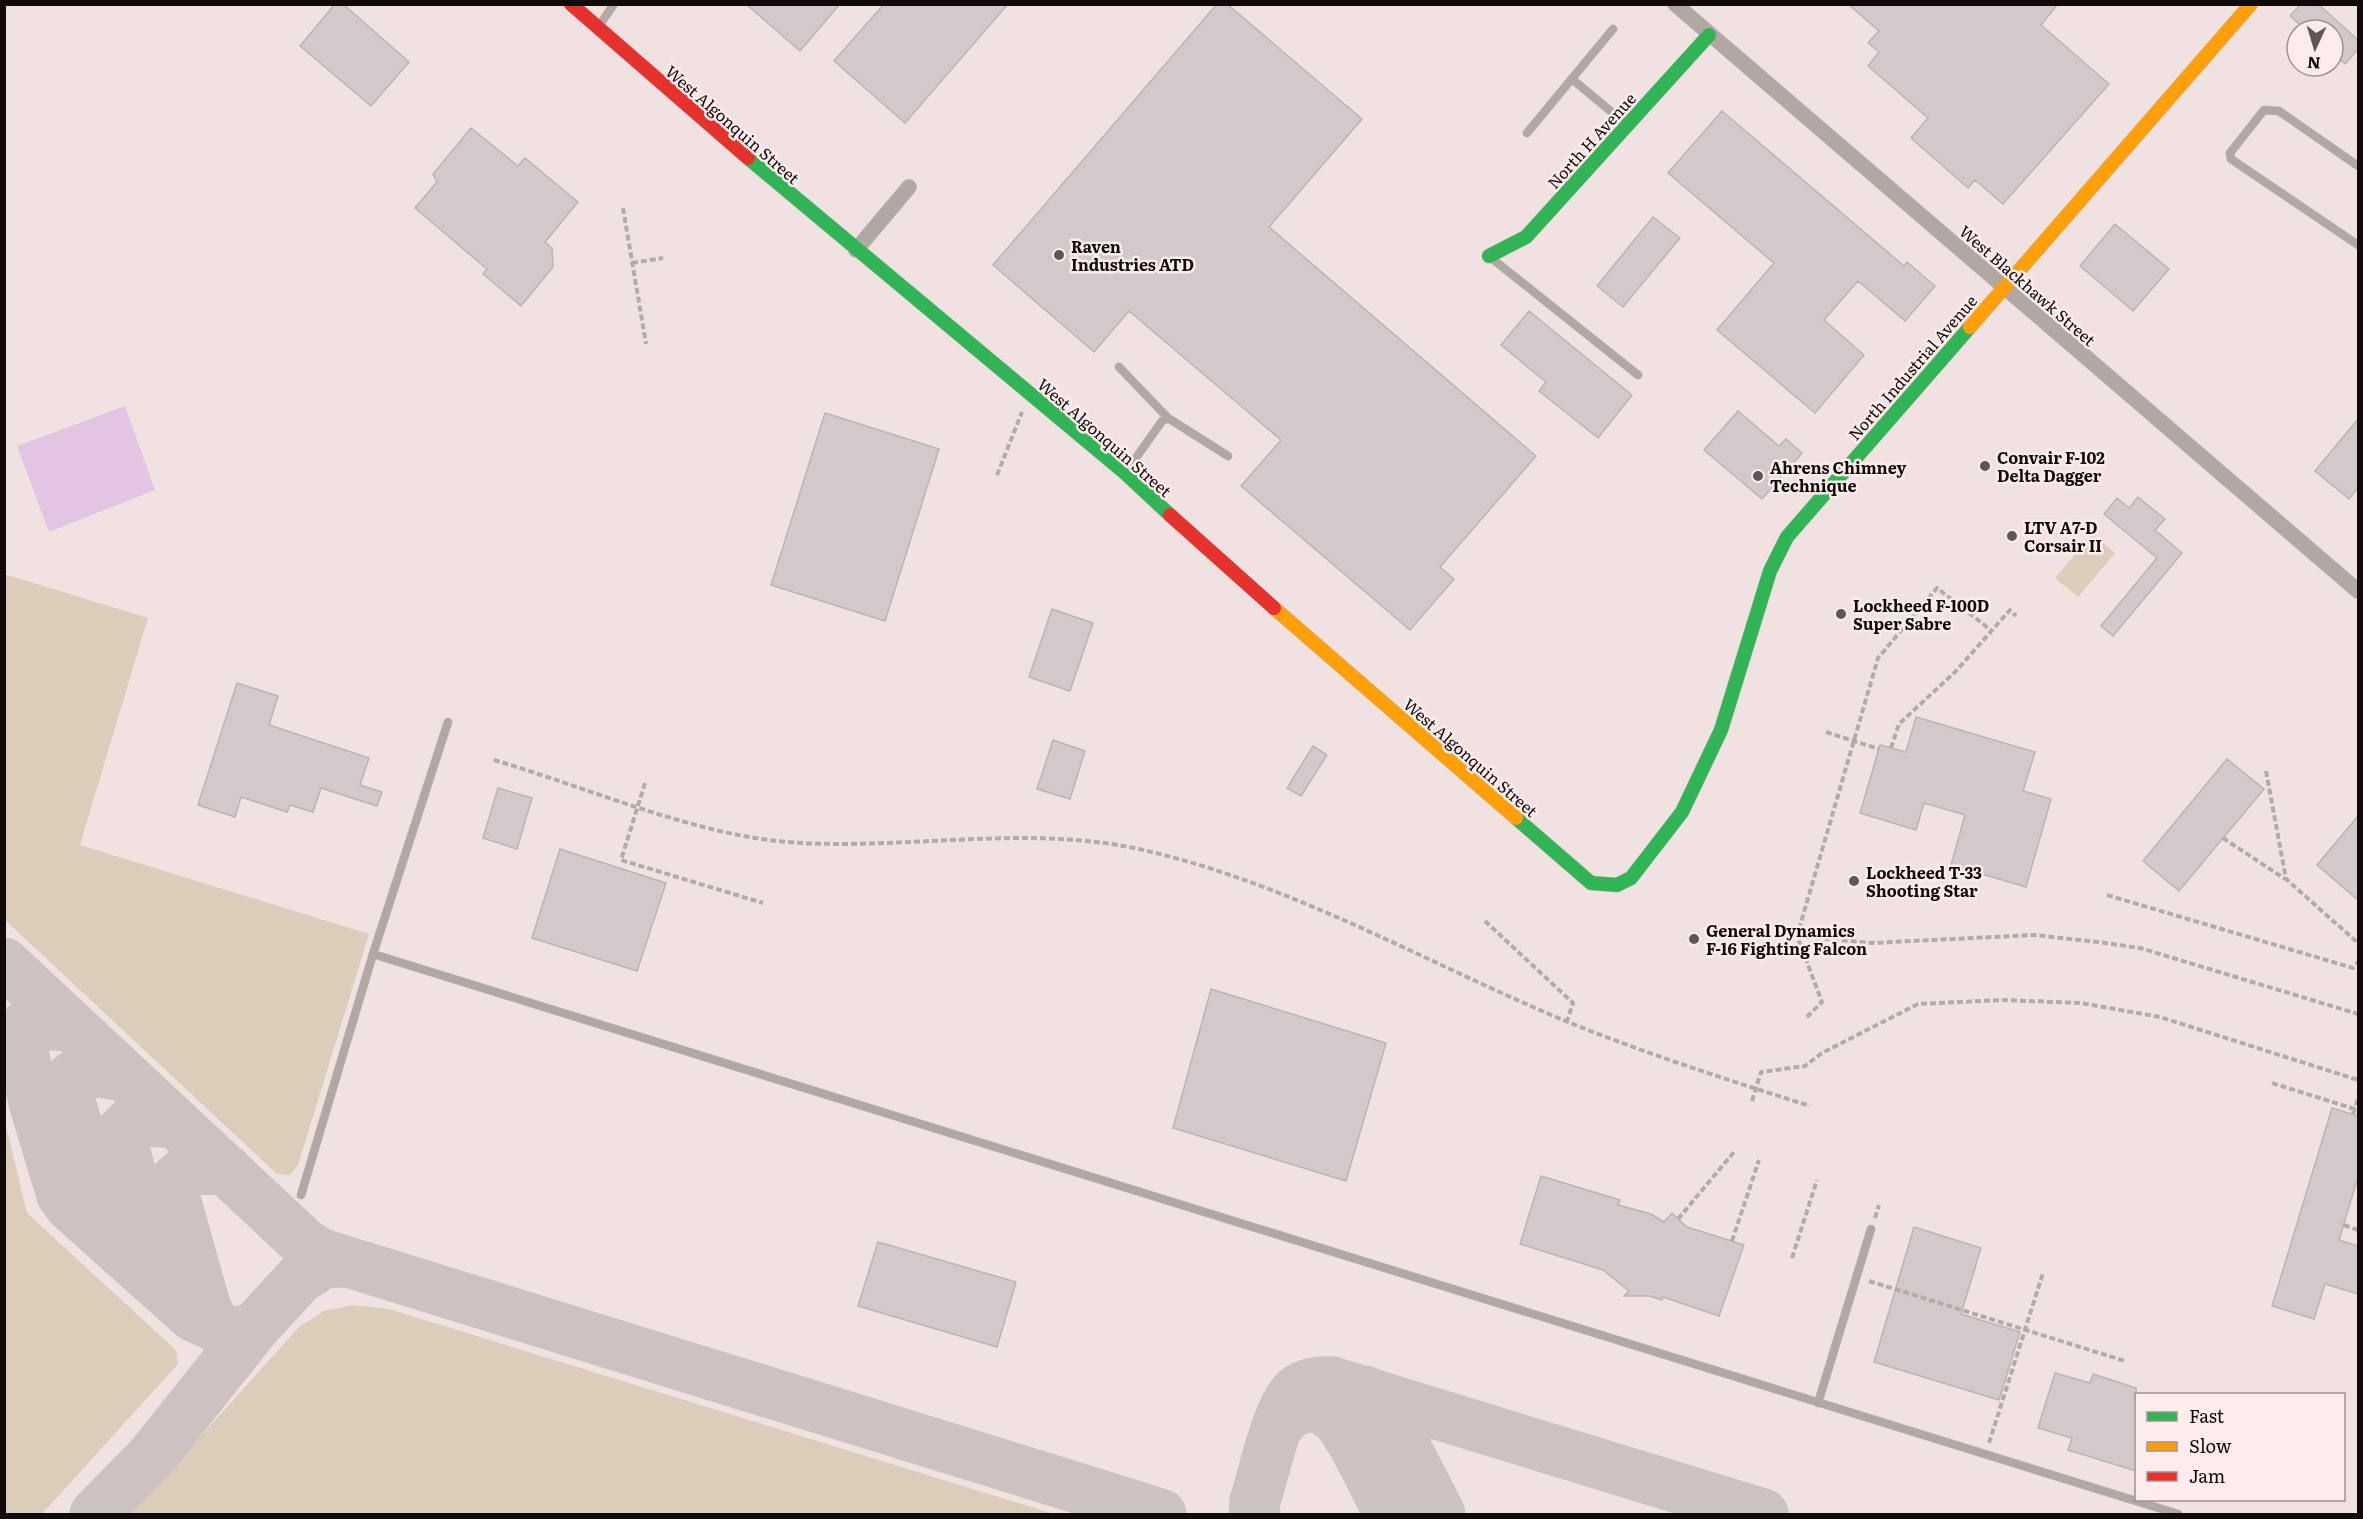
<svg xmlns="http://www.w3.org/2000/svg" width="2363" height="1519" font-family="Literata,serif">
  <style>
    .green { fill: #dbcdb9 }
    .water { fill: #e2c5e2 }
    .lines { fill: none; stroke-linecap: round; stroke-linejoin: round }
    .taxiway { stroke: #cec2c0; stroke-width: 51 }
    .building { fill: #d4c9ca; stroke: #bdb3b4; stroke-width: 1.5 }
    .lane-casing { stroke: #cbc0c0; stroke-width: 9 }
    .street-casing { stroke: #cbc0c0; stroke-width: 16 }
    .fast-casing { stroke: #cbc0c0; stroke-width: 15 }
    .slow-casing { stroke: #cbc0c0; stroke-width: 15 }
    .jam-casing { stroke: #cbc0c0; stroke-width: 15 }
    .path { stroke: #b4aba7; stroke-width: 4; stroke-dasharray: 6 3; stroke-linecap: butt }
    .lane { stroke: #b1a8a4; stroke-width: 8 }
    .street { stroke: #b1a8a4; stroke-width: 15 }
    .fast { stroke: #30b455; stroke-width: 14 }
    .slow { stroke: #ff9f0a; stroke-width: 14 }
    .jam { stroke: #e5322d; stroke-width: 14 }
    .poi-dot { fill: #605655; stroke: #fcedec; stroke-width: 2 }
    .labels { text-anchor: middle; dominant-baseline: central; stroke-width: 5; stroke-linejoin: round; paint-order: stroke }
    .street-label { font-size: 16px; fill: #120a09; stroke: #fcedec }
    .poi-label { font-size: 16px; font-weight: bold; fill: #120a09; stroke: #fcedec; text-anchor: start }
  </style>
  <rect width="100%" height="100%" fill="#f0e2e1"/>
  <!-- green -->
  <path class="green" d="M2092,534l23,19 -37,44 -23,-19z
    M4,574l144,44 -68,227 289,89 -71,231 -8,10 -13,-1 -272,-254z
    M5,1122l22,91 149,137 2,14 -136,150h-37z
    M353,1305l36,4 665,205h-923l168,-187 25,-16z"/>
  <!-- water -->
  <path class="water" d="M125,406l30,84 -106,42 -32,-86z"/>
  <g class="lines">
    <!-- taxiway -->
    <path class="taxiway" d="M4,963l300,280 15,10 842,261
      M72,1026l-40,-2 -6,1 -7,8 15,70 28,92 8,11 123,110 30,14 14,2 17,-4
      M112,1244l-46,-156c4,-25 40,-14 58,-12
      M166,1292l-10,-25 -36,-134 13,-13 42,3
      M217,1328l-11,-19 -33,-118 3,-12 12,-10 39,1
      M1365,1391l12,8 10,12 53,103
      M1280,1424c14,-19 38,-23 55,-6 16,15 42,74 54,96
      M95,1514l57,-58 102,-128 45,-49 24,-16 22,-1
      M1254,1514l1,-13c9,-27 22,-93 41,-110 10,-8 24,-10 36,-9l431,132"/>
  </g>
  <!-- building -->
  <path class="building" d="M335,4h8l66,58 -38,44 -71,-60z
    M746,4h94l-40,47z
    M884,4h124l-103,119 -71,-62z
    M1217,4h10l135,115 -93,108 267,229 -96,111 14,12 -44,51 -169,-144 40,-46 -152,-129 -35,41 -101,-87z
    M1848,4h210l-17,21 68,59 -106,120 -28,-24 -7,8 -57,-50 17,-20 -60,-52 11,-14 -11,-9 11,-12z
    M2301,4h17l40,36v9l-13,15 -12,-11v-23h-27l-16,-14z
    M1722,111l182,155 3,-4 28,24 -30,35 -47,-40 -34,39 40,35 -49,58 -98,-83 57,-67 -106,-90z
    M471,128l47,38 7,-8 53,44 -33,40 7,6 1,19 -32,39 -38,-32 4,-5 -72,-61 22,-26 -4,-8z
    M1653,217l27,21 -57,69 -26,-21z
    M2115,224l54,45 -36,42 -53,-45z
    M1529,311l103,84 -34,43 -59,-47 7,-9 -45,-37z
    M1738,411l41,35 7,-7 16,14 -40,46 -58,-49z
    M825,413l114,36 -54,172 -114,-36z
    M2358,419v69l-9,11 -34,-28z
    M2138,497l27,22 -10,11 27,23 -69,83 -12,-10 56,-68 -53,-44 13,-16 12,10z
    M1052,609l41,14 -23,68 -41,-14z
    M237,683l41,13 -9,29 100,33 -9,27 22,7 -5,14 -56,-18 -8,24 -23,-7 -3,7 -46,-15 -6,20 -37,-12z
    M1916,717l119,35 -12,39 28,8 -25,88 -75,-22 14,-50 -41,-12 -8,27 -56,-17 20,-68 26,7z
    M1053,740l32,11 -15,48 -33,-10z
    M1313,746l14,9 -26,41 -14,-8z
    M2227,759l37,30 -85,102 -36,-30z
    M498,788l34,10 -15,51 -34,-11z
    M2358,816v84l-41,-35z
    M560,849l106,34 -29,88 -105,-33z
    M1211,989l175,54 -40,138 -173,-53z
    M2332,1108l26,8v61l-19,63 19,6v48l-33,-10 -11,35 -42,-13z
    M1541,1176l79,24 -2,5 33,9 13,8 8,-9 15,14 57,18 -25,71 -56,-19 -1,3 -12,-4h-26l5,-5 -26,-21 -83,-26z
    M1914,1227l67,21 -20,66 59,18 -21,68 -125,-38z
    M878,1242l138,40 -19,65 -139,-41z
    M2055,1373l35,10 3,-9 43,14v83l-68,-21 4,-12 -34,-10z"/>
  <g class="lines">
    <!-- lane casing -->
    <g class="lane-casing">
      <path id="lane" d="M599,26l15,-22
        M1572,79l54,45
        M1527,133l86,-104
        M2358,166l-79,-55 -15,-1 -34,43 1,6 127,86
        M1490,257l148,118
        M1119,367l49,51
        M1126,472l36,-51 6,-3 60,38
        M373,954l1805,560
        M301,1195l72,-241 75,-232
        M1818,1403l53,-174"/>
    </g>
    <!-- street casing -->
    <g class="street-casing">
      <path id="street" d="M1675,4l683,587
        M856,250l53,-63"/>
    </g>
    <!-- fast casing -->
    <g class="fast-casing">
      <path id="fast" d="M748,158l377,315 45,42
        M1489,256l37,-19 183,-202
        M1516,818l75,65 26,2 14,-7 51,-66 39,-82 49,-159 17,-34 183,-210"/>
    </g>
    <!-- slow casing -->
    <g class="slow-casing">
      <path id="slow" d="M1970,327l281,-323
        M1274,608l242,210"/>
    </g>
    <!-- jam casing -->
    <g class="jam-casing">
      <path id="jam" d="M571,4l177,154
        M1170,515l104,93"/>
    </g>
    <!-- path -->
    <path class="path" d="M623,208l23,136
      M632,263l31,-5
      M997,475l25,-63
      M1826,732l53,17
      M1891,748l8,-24 56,-52 55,-62 6,6
      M494,760c92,27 198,74 293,82 117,9 235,-18 352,7 152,34 287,114 429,173 79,32 160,58 242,84
      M2266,771l20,108 72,64
      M645,783l-24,77 142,43
      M2223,838l62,41
      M2107,895l246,73 5,-6
      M1485,921l88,82 -6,18
      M1797,936l74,7 163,-8 64,7 42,6 218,66
      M1807,1017l15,-15 -25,-66 81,-278 59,-70 55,43
      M2272,1083l86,27
      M1752,1101l9,-29 44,-6 17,-13 96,-49 84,-4 79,3 79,14 198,63
      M2353,1114l5,-15
      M1875,1218l4,-13
      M1678,1219l56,-67
      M2344,1225l14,5
      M1732,1241l27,-81
      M1792,1258l25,-78
      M1869,1281l256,80
      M1989,1443l54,-170"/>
    <!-- lane -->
    <use href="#lane" class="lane"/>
    <!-- street -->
    <use href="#street" class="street"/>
    <!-- fast -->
    <use href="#fast" class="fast"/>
    <!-- slow -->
    <use href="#slow" class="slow"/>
    <!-- jam -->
    <use href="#jam" class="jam"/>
  </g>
  <!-- markers -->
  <g class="poi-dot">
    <circle cx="1059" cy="255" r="6"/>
    <circle cx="1985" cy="466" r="6"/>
    <circle cx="1758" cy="476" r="6"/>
    <circle cx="2012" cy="536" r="6"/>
    <circle cx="1841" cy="614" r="6"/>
    <circle cx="1854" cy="881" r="6"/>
    <circle cx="1694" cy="939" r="6"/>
  </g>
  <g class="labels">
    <!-- street labels -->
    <g class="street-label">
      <text transform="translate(733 124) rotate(41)">West Algonquin Street</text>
      <text transform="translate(1591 140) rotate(-48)">North H Avenue</text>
      <text transform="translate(2028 285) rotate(41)">West Blackhawk Street</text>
      <text transform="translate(1912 367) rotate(-49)">North Industrial Avenue</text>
      <text transform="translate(1105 437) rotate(41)">West Algonquin Street</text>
      <text transform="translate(1471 757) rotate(41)">West Algonquin Street</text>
    </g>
    <!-- poi labels -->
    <g class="poi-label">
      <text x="1071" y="246">Raven<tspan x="1071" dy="18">Industries ATD</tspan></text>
      <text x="1997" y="457">Convair F-102<tspan x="1997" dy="18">Delta Dagger</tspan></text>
      <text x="1770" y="467">Ahrens Chimney<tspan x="1770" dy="18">Technique</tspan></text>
      <text x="2024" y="527">LTV A7-D<tspan x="2024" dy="18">Corsair II</tspan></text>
      <text x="1853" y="605">Lockheed F-100D<tspan x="1853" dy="18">Super Sabre</tspan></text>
      <text x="1866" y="872">Lockheed T-33<tspan x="1866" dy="18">Shooting Star</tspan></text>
      <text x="1706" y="930">General Dynamics<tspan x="1706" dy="18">F-16 Fighting Falcon</tspan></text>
    </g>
  </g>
  <!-- border -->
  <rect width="2363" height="1519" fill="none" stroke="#120a09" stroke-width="12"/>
  <!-- legend -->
  <rect x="2135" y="1393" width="210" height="108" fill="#fcedec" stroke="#9e9291" stroke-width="1.5"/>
  <rect x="2147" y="1412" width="30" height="9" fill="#30b455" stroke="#9e9291" stroke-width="1.5"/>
  <text x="2189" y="1423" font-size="18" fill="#120a09">Fast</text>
  <rect x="2147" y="1442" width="30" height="9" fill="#ff9f0a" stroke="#9e9291" stroke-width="1.5"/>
  <text x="2189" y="1453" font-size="18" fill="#120a09">Slow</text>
  <rect x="2147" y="1472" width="30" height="9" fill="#e5322d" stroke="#9e9291" stroke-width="1.5"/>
  <text x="2189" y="1483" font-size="18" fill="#120a09">Jam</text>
  <!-- north arrow -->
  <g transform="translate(2315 48) rotate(184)"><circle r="28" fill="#fcedec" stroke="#9e9291" stroke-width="1.5"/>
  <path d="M0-4.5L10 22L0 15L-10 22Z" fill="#605655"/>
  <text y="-9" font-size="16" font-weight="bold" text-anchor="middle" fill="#120a09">N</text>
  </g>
</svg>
